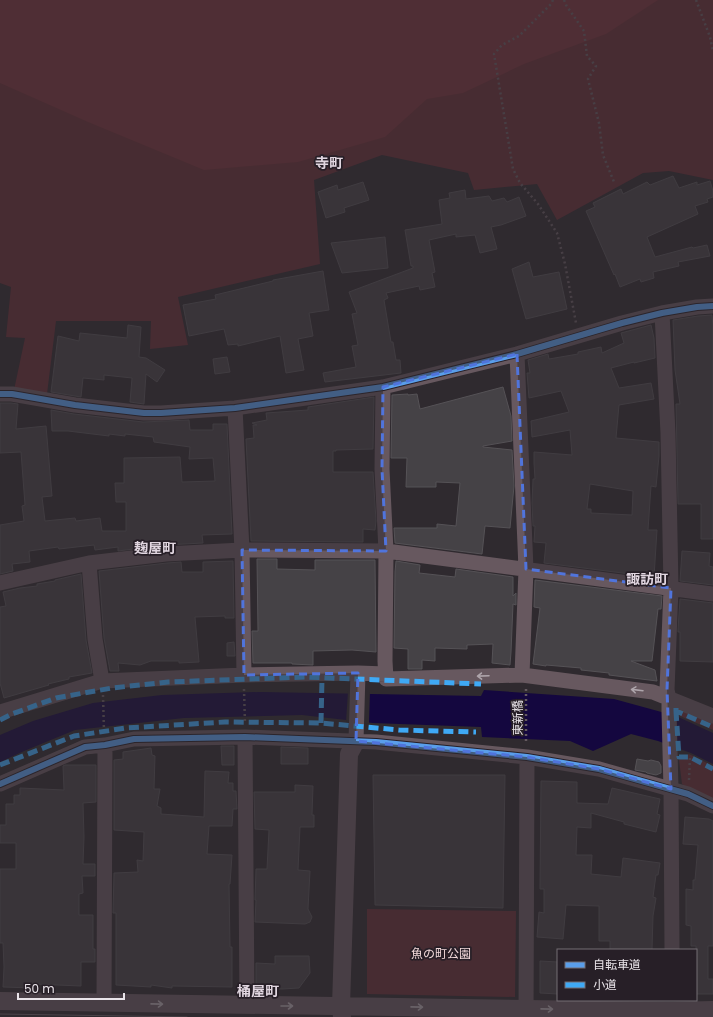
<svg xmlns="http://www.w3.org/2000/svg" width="713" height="1017" font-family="Poppins,'Noto Sans JP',sans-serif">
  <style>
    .green { fill: #652f36 }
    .forest { fill: #75343c }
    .water { fill: #14073f }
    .pier { fill: #2f2a2f }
    .building { fill: #454246; stroke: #555256; fill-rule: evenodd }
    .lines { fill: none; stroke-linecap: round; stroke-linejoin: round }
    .path { stroke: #655a60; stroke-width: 2.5; stroke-dasharray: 2 3; stroke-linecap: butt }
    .minor { stroke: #67585f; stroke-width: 15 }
    .tertiary { stroke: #67585f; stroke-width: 18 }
    .tram { stroke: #6d6268; stroke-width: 1 }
    .quiet { stroke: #3fa9f5; stroke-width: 5; stroke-dasharray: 10 5; stroke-linecap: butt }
    .cycleway-casing { stroke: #271f27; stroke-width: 8 }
    .cycleway { stroke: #5a9eea; stroke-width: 6 }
    .oneway { stroke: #aea5ab }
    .marked { fill: none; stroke: #5074dc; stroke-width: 3; stroke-dasharray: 8 5; stroke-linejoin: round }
    .labels { text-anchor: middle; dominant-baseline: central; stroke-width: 3.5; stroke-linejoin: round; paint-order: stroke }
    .street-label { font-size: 12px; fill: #e9e4e9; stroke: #271f27 }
    .park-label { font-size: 12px; fill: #f3dadb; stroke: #271f27 }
    .quarter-label { font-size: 14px; font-weight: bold; fill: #e1d6e0; stroke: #271f27 }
  </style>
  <rect width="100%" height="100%" fill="#2f2a2f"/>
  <!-- green -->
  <path class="green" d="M482,0h231v180l-44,-9 -26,2 -86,47 -20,-36 -63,6 -6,-17 -86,-18 -68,25 6,84 -142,33 10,48 -38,4 1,-28h-95l-9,73 -33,-4 11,-52 -19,-1 5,-50 -11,-4v-263z
    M683,706l30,12v12l-33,-14z
    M689,754l24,12v35l-16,-7 -15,-10 -3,-24z
    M367,909l149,2 -1,86 -148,-3z"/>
  <!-- forest -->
  <path class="forest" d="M0,0h658l-52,34 -82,30 -61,29 -36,6 -42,38 -87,25 -94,8 -116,-48 -88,-39z"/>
  <!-- water -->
  <path class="water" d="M484,690l130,9 62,17 37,17v31l-22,-11 -33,-12 -27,-7 -38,17 -23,-10 -88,-4 -1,-10 -108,-4 -71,-8 -118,3 -109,12 -51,21 -24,11v-27l33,-14 60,-18 69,-8 98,-3 221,4z"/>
  <!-- pier -->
  <path class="pier" d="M348,691h22l-1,33 -23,-2z"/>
  <!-- building -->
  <path class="building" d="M673,176l6,12 18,-6v3l13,-4 3,10v6l-6,2 1,3 -13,4 3,8 -51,23 8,20 37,-10 1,1 14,-3 3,11 -32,6 1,4 -26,6 1,6 -13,4 -1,-3 -20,8 -5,-13 -1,1 -28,-64 9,-4 -2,-4 28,-14 2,5 24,-12 3,3z
    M363,182l6,18 -25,8 1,4 -19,6 -8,-26 19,-7 1,5z
    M465,190l1,9 23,-3 3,5 12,-3 3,4 12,-5 7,19 -25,9 -10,2 6,22 -17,4 -5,-18 -19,2v-3l-27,6 6,32 -3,1 3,14 -15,3 -1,-4 -33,7 2,5 -4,2 7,42h2l3,18h4l1,13 -76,9 -2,-9 33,-6 -4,-21 6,-1 -6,-31 5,-1 -8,-21 64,-24v-2h-2l-6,-36 37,-6 -3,-24 11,-2 -1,-5z
    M385,237l3,31 -46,5 -11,-30z
    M529,262l4,15 26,-5 8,37 -41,10 -14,-50z
    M323,271l6,39 -20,3 4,23 -15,3 6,31 -18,3 -6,-37 -42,10v-2l-10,1 -4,-16 -35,7 -6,-31 33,-6 -1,-4 58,-14v-1z
    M712,315l1,12v212h-12v-35h-23l-2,-100h4l-5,-34 -2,-50 25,-4z
    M128,325l13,2 -2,30 7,1 19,12 -8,12 -11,-8 -2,30 -14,-2 2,-24 -28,-3v5l-21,-2 -2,19 -30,-5 7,-56 21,5 1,-8 47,5z
    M651,325l3,13 1,20 -21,5v-1l-23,6 8,20 32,-5 3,16 -35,6 -3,33 43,4v14l-3,31 -5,-1 -3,44h9l-3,47 -110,-14 2,-20 -12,-1 1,-16h-2l-1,-23 1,-24h2l-1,-16v-11l38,3 -2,-25 -38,7 -1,-16 38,-9 -8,-21 -32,7 -2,-25h3l-2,-13 20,-6 1,5 29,-5v-2l23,-5 1,6 22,-10 -3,-10zM590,484l43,7 -1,24 -41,-2v-4h-4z
    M227,357l3,15 -15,2 -2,-15z
    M503,387l8,29 1,25 -29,5v1l29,3 2,36 -4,42 -25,-2 -3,28 -87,-11 -1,-15h43v-4l19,2 4,-43 -24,-1v5h-30l1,-29h-16l1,-63 16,-1v1l9,-1 3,15z
    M374,397l-1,52 -37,1v1h-3v21h40l3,49 -1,9 -12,-1v13l-112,-1 -5,-102 8,-1 -1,-13h4l-5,-2 15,-3 -1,-7 42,-3v-3z
    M0,403h11l7,1 -2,25 30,-3 6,70 -10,1 3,24 30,-3 1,3 24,-3 2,13h24v-29h-10l-1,-19h9v-25l56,-1 2,25 33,-1 -2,-23 -24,1 1,-12 -36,-5 -1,-5 -28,-3v2l-16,-2v2l-41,-5h-16l-1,-21 23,4 69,8 46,-2 1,10h23v-6h14l5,110 -30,1 1,8 -38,2 -47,6v-4l-23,3 -1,-5 -35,4 -1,-2 -29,4 1,11 -18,2 1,7 -13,3v-49l24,-4 -2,-15 3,-1 -4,-53 -21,1z
    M682,551l28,2 -1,13 4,1v18l-33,-4z
    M257,559h20v10l38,1v-10h60l1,92 -24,-2 -39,1v14l-21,-1v-1h-39l-1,-32h6z
    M233,561l1,57h-9v-2l-30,1 4,45 -20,1v-2h-28l-11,4 -22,-2 1,8h-9l-6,-33 -5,-67 68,-8 14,-1 1,10h21v-10z
    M396,561l24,4 -1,8 36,4 1,-8 57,8v19l3,-3v12l-3,-1 -2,48 -1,13 -18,-2 1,-19 -26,1v4l-32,-1v13l-13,-1v9h-14v-20l-14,-1 1,-76z
    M81,574l5,66 6,33 -23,4v2l-21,5 1,1 -45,13 -4,-15v-76l6,-1 -3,-14 17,-4 17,-2v-2l18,-3v-1z
    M535,580l127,16 -1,13h-3l-6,52h-21l24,9 2,11 -48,-6v-2l-28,-3v-2l-35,-3v1l-13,-2 7,-56 -6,-1z
    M680,599l33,4v59l-33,-1v-29h-2v-2z
    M234,642l1,14h-8v-13z
    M221,746h13v19h-12z
    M281,747l27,1v16h-27z
    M151,748l1,7 3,1 -1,33h6l-3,17 4,2v6l43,3 1,-46 24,1 -1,11h5v8h3l1,18h-4l-1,17h-23l-2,28 25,1 -2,29h-1l1,63h2v40l-60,-1v2l-21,-3v2l-35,-2v-72h-3l1,-40 24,-1 -1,-12 6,1 1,-29 -30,-2v-70l9,-1v-7z
    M637,759l11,2 3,-1 8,2 2,4v7l-5,2 -9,-2 -1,-1 -11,-2z
    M65,765h31v37l-13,1 1,34 -1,27h12v12h-13l1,17 -4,1v21h14v34h2v13h-14v24l-49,-2v4l-29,-1 1,-20 -1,-24h-3v-74h16v-26h-16v-18h6v-21h8v-9h6v-7l44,2 -1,-24z
    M373,775h132l-2,133 -128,-3z
    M541,781l36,1v21l31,1 4,-16 48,11 -3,15 3,1 -4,17 -32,-8v-2l-33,-9v15l-14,-1 -1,28h16l-1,19 30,3 2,-19 37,5 -2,12h-2l-3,22 3,1 -3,18 -1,34h-42v-9h-11v-35l-33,-1 -3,34 -26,-2 2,-25 5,1v-24h-4z
    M295,785l18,1 -1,29h2v12h-14l-2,43 12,1 -2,38 4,8 -2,5 -5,2 -50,-2 1,-22h-1l1,-31h11l2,-39 -14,-1 -1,-37h41z
    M685,817l24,2 4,2v125h-5v33h5v15h-17v-48h-5v-20l-5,-1v-36l7,1v-10h2l3,-35 -15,-1z
    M275,956h34l1,17 -11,15 -17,1 -26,-1v-25l19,1z
    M540,961l18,1v32l-18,-1z"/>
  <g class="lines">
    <!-- path -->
    <path class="path" d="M553,0l-2,4 -32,32 -17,9 -8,9 19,115 7,14 18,21 19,29 8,31 11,59
      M564,0l2,5 18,26 3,25 9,10 -8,13 11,44 4,32 11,27
      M696,0l14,37 3,14
      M244,689l1,35
      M526,689v55
      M103,695l1,37
      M689,780l1,-23"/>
    <!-- minor -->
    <path class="minor" d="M662,313l6,120 3,155 -4,102 2,9v12l2,78 1,161
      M517,354l9,215 -4,106
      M383,387l-1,82 4,82 -1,110 1,18 136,-4 131,17 60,24
      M0,394h12l63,11 69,8h17l74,-5 148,-21 134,-33 105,-31 40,-10 35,-6 16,-1
      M235,408l7,142 2,125
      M89,563l6,76 7,42
      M0,583l89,-20 77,-9 76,-4 144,1 327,43
      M0,712l102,-31 142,-6 114,-2 28,1
      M245,737l2,268
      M356,741l2,-68
      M0,784l85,-37 20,-2 29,-6 111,-2 131,5 151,15 72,12 89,25 25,12
      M104,1003l1,-258
      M526,1017l1,-260"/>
    <!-- tertiary -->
    <path class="tertiary" d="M0,1001l525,8 147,2 41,-1
      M342,1017l-1,-11 8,-252 7,-13"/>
    <!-- tram -->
    <path class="tram" d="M0,1014l187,3"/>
    <!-- quiet -->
    <path class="quiet" d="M676,708v3l37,16
      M676,711l3,46h11l23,12
      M0,720l12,-6 44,-16 56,-10 56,-6 137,-5 176,7
      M321,723l1,-45
      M0,765l74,-29 52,-8 99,-6 96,1 78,7 77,2"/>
    <!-- cycleway casing -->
    <g class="cycleway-casing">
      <path id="cycleway" d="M0,394h12l63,11 69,8h17l74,-5 148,-21 134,-33 105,-31 40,-10 35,-6 16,-1
        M0,784l85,-37 20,-2 29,-6 111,-2 131,5 151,15 72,12 89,25 25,12"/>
    </g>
    <!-- cycleway -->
    <use href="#cycleway" class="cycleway"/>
  </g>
  <!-- one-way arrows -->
  <defs><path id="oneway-shaft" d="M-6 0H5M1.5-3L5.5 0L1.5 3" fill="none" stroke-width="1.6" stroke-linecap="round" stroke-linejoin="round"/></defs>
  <g class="oneway">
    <use href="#oneway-shaft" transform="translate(483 676) rotate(178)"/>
    <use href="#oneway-shaft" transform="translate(637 690) rotate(-173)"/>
    <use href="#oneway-shaft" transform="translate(157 1004) rotate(1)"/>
    <use href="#oneway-shaft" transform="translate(287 1006)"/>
    <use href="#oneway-shaft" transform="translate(417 1007) rotate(1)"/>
    <use href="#oneway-shaft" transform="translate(547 1009) rotate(1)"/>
  </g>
  <!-- marked area -->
  <path d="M0 0H713V1017H0ZM517,354l9,215 145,19 -4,102 4,99 -72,-20 -72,-12 -171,-16 2,-68 -114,2 -2,-125 144,1 -4,-82 1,-82z" fill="#2f2a2f" fill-opacity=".55" fill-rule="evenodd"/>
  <path class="marked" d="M517,354l9,215 145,19 -4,102 4,99 -72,-20 -72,-12 -171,-16 2,-68 -114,2 -2,-125 144,1 -4,-82 1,-82z"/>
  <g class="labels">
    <!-- street labels -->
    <g class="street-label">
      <text transform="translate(517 718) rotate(-90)">東新橋</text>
    </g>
    <!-- park labels -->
    <g class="park-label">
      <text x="441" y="953">魚の町公園</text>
    </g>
    <!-- quarter labels -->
    <g class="quarter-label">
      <text x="329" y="163">寺町</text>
      <text x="155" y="548">麹屋町</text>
      <text x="647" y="579">諏訪町</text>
      <text x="258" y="991">桶屋町</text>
    </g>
  </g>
  <!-- legend -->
  <rect x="557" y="949" width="140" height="52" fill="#271f27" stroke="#756e75"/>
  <rect x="565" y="962" width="20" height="6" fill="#5a9eea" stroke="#756e75"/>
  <text x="593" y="969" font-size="12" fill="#e9e4e9">自転車道</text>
  <rect x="565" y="982" width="20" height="6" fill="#3fa9f5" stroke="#756e75"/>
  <text x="593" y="989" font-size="12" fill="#e9e4e9">小道</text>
  <!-- scale -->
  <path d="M18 993v6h106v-6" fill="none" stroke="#e9e4e9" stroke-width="2"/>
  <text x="24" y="993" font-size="12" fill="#e9e4e9" stroke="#271f27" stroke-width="3" paint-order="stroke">50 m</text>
</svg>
